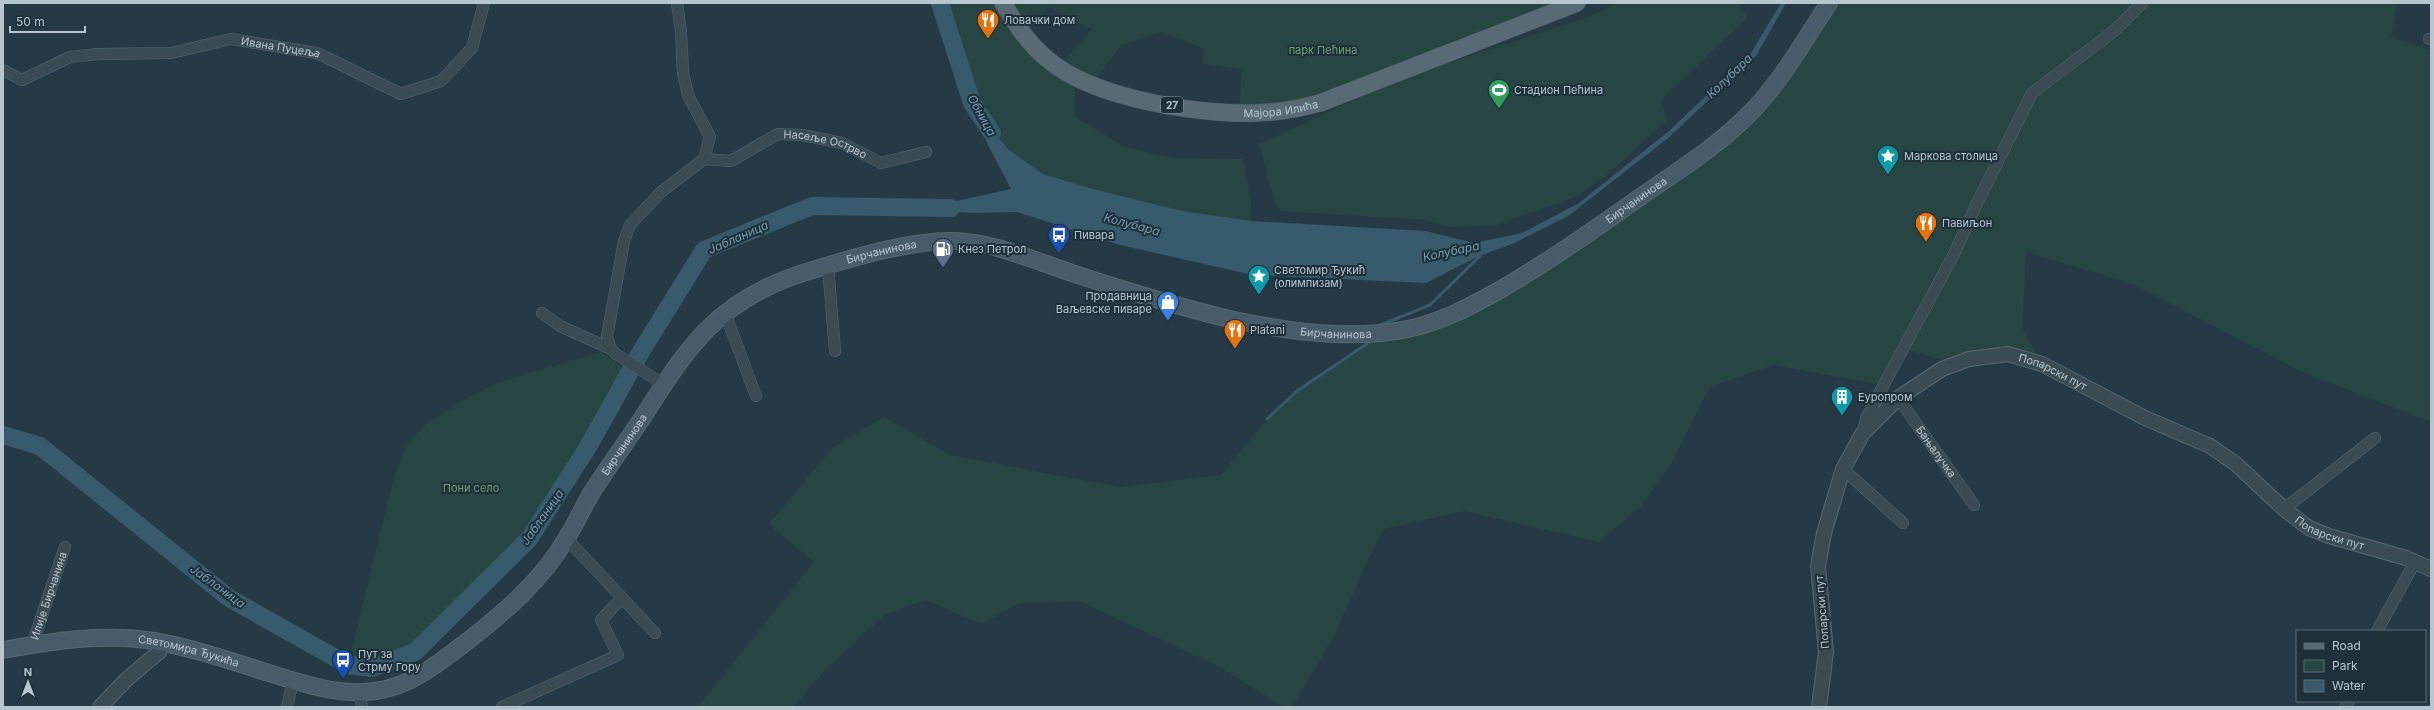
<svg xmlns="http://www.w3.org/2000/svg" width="2434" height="710" font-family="Inter,sans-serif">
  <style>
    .green { fill: #274643; fill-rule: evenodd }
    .water { fill: #375a6d }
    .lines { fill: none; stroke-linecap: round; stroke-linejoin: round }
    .stream { stroke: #375a6d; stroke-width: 3 }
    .river { stroke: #375a6d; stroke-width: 18 }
    .minor-casing { stroke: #586872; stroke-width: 12 }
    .tertiary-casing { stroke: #586872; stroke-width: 16 }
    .secondary-casing { stroke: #586872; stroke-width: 18 }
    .primary-casing { stroke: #465761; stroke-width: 18 }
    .minor { stroke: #3a4b54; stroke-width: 11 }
    .tertiary { stroke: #3a4b54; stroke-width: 14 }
    .secondary { stroke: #475b68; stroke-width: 16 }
    .primary { stroke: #586a74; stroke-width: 17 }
    .labels { text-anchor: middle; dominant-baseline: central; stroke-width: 4; stroke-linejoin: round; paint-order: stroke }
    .shield { fill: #1e303a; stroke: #8998a2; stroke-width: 1 }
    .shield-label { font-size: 10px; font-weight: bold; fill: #b7c5ce }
    .poi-label { font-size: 11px; fill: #b7c5ce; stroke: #1e303a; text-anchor: start }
    .street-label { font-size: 11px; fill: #b7c5ce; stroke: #1e303a }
    .park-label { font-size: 11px; fill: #6ca16d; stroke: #1e303a }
    .water-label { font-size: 12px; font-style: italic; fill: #759db3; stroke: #1e303a }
  </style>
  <rect width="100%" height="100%" fill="#253a45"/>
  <!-- green -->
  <path class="green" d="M940,3h633l-275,106 -59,4 3,-44 -40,-5 3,-15 -44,-17 -40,13 -30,41 -16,-7v38l50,30 48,11 70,1 8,45v17l-68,-10 -86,-21 -54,-16 -35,-25 -35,-43zM1048,7l44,22 -34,38 -34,-32z
    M1619,3h119l9,15 -85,81 4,22 -60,55 -31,21 -81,29 -46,1 -21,-7 -146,-9 -6,-7 -16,-60 141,-65 188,-62z
    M1829,3h568l-6,34 40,13v372l-129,-50 -169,-88 -107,-32 -4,77 20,35 -14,-6 -73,6 -53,-16 -20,37 -109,-20 -63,22 -37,74 -31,44 -43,37 -135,-31 -80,18 -15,28 -34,77 -43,73h-8l-68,-42 -135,-63 -62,1 -37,21 -56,-24 -41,14 -60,56 -32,37h-95l116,-145 -45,-38 64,-77 51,-30 66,38 170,32 101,-12 46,-56 30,-28 71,-48v-9l84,-19 285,-189z
    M601,352l29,20 -42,75 -59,92 -114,113 -43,16 -24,-3 46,-189 15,-35 20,-19 33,-21 38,-19z"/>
  <!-- water -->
  <path class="water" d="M1781,3h5l-30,53 -89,83 -99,77 -56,28 -35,13 -51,26 -173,-8 -133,-30 -103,-33 -46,1 -51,-4 91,-20 -23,-44 -15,-39 35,43 35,25 54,16 86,21 68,10 175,10 48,12 48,-10 57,-30 91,-73 81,-77z"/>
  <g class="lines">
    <!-- stream -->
    <path class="stream" d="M1378,326l52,-21 50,-49
      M1267,419l30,-28 71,-48v-3"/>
    <!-- river -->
    <path class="river" d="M940,3l32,100 20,30
      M3,435l37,11 189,152 119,67 24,3 43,-16 114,-113 59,-92 54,-97 62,-100 108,-44 139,2"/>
    <!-- minor casing -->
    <g class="minor-casing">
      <g id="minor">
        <path d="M2429,39h2"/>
        <path id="s1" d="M3,70l19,10 48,-23 28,-3 73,-1 60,-14 86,14 84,41 40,-13 31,-33 12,-45"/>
        <path id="s2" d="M704,159l27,2 47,-27 24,1 40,8 39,20 45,-11"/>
        <path d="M828,266l7,85"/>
        <path d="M542,313l18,13 51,23"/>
        <path d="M725,313l31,83"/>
        <path d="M663,384l-47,-30 -5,-5 -4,-12 17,-96 6,-16 31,-33 43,-33 6,-22 -22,-42 -5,-22 -2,-41 -4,-29"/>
        <path id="s3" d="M1898,398l76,107"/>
        <path d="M1863,433l3,-15 88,-164 25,-55 53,-106 82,-62 28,-28"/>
        <path d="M1843,469l60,54"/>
        <path d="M2284,509l91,-71"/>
        <path d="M567,539l88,94"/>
        <path d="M2377,631l38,-69"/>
        <path id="s4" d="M32,645l33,-98"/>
        <path d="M359,693l3,14"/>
        <path d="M287,707l6,-26"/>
        <path d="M502,707l116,-52 -17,-35 20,-21"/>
        <path d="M2345,707l4,-6"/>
      </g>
    </g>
    <!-- tertiary casing -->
    <g class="tertiary-casing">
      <g id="tertiary">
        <path d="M100,707l27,-28 32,-27 3,-9"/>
        <path id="s5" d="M1819,707l7,-55 -8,-86 6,-33 19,-64 20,-36 35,-35 44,-29 27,-10 39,-5 34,10 103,54 65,28 26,18 48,45 25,19 20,8 77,22 25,11"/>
      </g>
    </g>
    <!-- secondary casing -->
    <g class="secondary-casing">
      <g id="secondary">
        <path id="s6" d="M3,650c49,-9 101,-17 151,-9 39,7 77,20 115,32 41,13 84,28 127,13 27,-9 50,-29 73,-46 37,-29 73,-60 97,-101 10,-15 17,-32 26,-47 16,-25 33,-48 49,-72 47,-74 76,-120 165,-148 43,-13 104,-32 148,-31 40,1 78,19 115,31 51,17 104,33 156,46 59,13 124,23 183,11 33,-7 61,-22 90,-38 50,-29 97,-62 145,-96 38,-26 79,-52 111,-86 30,-32 51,-70 75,-106"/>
      </g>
    </g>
    <!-- primary casing -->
    <g class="primary-casing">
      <g id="primary">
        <path id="s7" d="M1003,3c12,20 25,40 43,55 47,42 165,60 226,54 17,-1 32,-5 48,-9l257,-100"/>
      </g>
    </g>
    <!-- minor -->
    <use href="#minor" class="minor"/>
    <!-- tertiary -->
    <use href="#tertiary" class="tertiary"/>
    <!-- secondary -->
    <use href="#secondary" class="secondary"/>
    <!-- primary -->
    <use href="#primary" class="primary"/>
  </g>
  <!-- icons -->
  <defs>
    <g id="restaurant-pin" transform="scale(1.15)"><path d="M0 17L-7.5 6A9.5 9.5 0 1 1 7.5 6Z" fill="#e8710a" stroke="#1e303a"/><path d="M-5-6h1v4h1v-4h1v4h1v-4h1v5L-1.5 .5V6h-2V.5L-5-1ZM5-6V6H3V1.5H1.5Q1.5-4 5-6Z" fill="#fff"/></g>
    <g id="stadium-pin" transform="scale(1.15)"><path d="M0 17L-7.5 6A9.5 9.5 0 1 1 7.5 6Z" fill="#2e9e5b" stroke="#1e303a"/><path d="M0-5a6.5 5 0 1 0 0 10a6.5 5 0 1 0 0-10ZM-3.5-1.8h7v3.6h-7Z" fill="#fff"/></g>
    <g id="sight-pin" transform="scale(1.15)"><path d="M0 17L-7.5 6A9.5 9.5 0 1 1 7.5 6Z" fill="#0f9aa8" stroke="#1e303a"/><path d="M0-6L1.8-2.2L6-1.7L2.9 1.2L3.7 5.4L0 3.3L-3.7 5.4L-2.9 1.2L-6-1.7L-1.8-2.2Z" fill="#fff"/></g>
    <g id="bus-pin" transform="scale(1.15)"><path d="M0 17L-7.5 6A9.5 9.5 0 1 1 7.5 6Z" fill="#1a4fb4" stroke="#1e303a"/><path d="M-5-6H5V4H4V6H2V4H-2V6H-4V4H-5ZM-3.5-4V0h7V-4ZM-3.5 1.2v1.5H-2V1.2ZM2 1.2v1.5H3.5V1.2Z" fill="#fff"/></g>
    <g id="fuel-pin" transform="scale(1.15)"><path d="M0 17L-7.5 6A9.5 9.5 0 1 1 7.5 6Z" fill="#5c6f8a" stroke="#1e303a"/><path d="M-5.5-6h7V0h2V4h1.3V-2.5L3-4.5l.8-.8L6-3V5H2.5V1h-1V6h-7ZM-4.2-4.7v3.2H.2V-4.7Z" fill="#fff"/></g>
    <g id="shop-pin" transform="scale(1.15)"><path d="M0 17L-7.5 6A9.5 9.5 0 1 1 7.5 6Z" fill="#3f7fe0" stroke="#1e303a"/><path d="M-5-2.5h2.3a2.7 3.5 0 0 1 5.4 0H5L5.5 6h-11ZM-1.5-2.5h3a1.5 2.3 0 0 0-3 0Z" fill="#fff"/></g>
    <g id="building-pin" transform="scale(1.15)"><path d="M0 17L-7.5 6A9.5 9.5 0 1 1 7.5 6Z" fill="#0f9aa8" stroke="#1e303a"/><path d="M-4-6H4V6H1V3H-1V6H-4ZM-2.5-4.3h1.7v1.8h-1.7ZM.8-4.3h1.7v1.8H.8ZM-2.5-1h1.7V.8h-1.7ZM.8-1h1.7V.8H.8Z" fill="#fff"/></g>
  </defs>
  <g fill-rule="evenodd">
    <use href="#restaurant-pin" x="988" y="20"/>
    <use href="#stadium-pin" x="1499" y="90"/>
    <use href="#sight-pin" x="1888" y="156"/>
    <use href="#restaurant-pin" x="1926" y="223"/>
    <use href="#bus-pin" x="1059" y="235"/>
    <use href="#fuel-pin" x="943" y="249"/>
    <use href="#sight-pin" x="1259" y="276"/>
    <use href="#shop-pin" x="1168" y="302"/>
    <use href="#restaurant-pin" x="1235" y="330"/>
    <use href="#building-pin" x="1842" y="397"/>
    <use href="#bus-pin" x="343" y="660"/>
  </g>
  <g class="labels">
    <!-- shield labels -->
    <rect class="shield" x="1161" y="97" width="22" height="16" rx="3"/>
    <g class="shield-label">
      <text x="1172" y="105">27</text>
    </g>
    <!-- poi labels -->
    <g class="poi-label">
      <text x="1004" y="20">Ловачки дом</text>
      <text x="1514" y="90">Стадион Пећина</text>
      <text x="1904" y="156">Маркова столица</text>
      <text x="1942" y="223">Павиљон</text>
      <text x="1074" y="235">Пивара</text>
      <text x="958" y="249">Кнез Петрол</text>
      <text x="1274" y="270">Светомир Ђукић<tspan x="1274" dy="13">(олимпизам)</tspan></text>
      <text x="1152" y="296" text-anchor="end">Продавница<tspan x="1152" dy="13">Ваљевске пиваре</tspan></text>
      <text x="1250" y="330">Platani</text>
      <text x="1858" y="397">Еуропром</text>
      <text x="358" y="654">Пут за<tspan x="358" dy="13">Стрму Гору</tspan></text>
    </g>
    <!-- street labels -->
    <g class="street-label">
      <text stroke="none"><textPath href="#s1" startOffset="288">Ивана Пуцеља</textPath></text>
      <text stroke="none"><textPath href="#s7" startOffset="316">Мајора Илића</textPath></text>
      <text stroke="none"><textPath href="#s2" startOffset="130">Насеље Острво</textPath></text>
      <text stroke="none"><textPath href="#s6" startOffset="1880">Бирчанинова</textPath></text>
      <text stroke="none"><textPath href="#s6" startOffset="1076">Бирчанинова</textPath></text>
      <text stroke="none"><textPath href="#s6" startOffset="1544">Бирчанинова</textPath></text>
      <text stroke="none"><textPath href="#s5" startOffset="502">Попарски пут</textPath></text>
      <text stroke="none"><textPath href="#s6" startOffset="740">Бирчанинова</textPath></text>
      <text stroke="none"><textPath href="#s3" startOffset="66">Бањалучка</textPath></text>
      <text stroke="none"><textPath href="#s5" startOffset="826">Попарски пут</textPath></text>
      <text stroke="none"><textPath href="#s4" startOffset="52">Илије Бирчанина</textPath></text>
      <text transform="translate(1822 612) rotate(-95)">Попарски пут</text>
      <text stroke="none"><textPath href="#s6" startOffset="188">Светомира Ђукића</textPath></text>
    </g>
    <!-- park labels -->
    <g class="park-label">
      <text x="1323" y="50">парк Пећина</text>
      <text x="471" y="488">Пони село</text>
    </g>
    <!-- water labels -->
    <g class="water-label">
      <text transform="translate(1729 76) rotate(-44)">Колубара</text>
      <text transform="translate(982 115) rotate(61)">Обница</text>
      <text transform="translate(1132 224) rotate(15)">Колубара</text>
      <text transform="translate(738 237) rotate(-24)">Јабланица</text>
      <text transform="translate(1451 251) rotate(-12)">Колубара</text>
      <text transform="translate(542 517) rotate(-55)">Јабланица</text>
      <text transform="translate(218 586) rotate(36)">Јабланица</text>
    </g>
  </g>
  <!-- border -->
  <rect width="2434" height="710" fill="none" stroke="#b7c5ce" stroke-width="8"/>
  <!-- legend -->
  <rect x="2296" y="630" width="130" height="72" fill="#1e303a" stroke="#5b6c75"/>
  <rect x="2304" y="643" width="20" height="6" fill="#586a74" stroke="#5b6c75"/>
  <text x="2332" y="650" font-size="12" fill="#b7c5ce">Road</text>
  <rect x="2304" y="660" width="20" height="12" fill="#274643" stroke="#5b6c75"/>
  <text x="2332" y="670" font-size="12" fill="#b7c5ce">Park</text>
  <rect x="2304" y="680" width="20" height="12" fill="#375a6d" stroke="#5b6c75"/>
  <text x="2332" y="690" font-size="12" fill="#b7c5ce">Water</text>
  <!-- north arrow -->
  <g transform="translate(28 682)" stroke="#1e303a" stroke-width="3" paint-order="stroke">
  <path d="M0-3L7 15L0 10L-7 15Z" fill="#b7c5ce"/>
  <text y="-6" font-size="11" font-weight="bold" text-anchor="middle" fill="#b7c5ce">N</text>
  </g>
  <!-- scale -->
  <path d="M10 26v6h75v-6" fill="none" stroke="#b7c5ce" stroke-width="2"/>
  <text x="16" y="26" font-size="12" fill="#b7c5ce" stroke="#1e303a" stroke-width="3" paint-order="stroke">50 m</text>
</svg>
